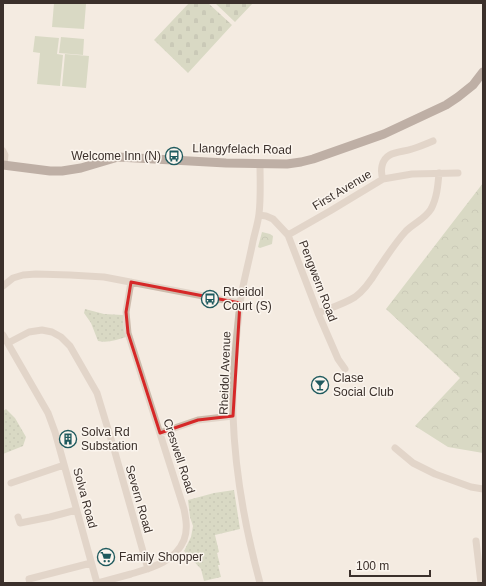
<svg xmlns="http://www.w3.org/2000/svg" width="486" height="586" font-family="Helvetica,sans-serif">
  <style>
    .grass { fill: url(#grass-dots) }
    .cemetery { fill: url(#cemetery-stones) }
    .park { fill: url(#park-crowns) }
    .pitch { fill: #b8c4a0 }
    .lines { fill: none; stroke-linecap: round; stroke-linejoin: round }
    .minor { stroke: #cdbbac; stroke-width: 7 }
    .major { stroke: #7d675c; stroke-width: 9 }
    .marked { fill: none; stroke: #d62828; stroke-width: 3; stroke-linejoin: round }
    .labels { text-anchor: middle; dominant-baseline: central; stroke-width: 3; stroke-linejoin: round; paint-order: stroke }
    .street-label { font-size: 12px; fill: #3b302b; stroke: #fbf5ee }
    .poi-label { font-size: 12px; fill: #3b302b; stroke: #fbf5ee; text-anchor: start }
  </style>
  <defs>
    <pattern id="grass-dots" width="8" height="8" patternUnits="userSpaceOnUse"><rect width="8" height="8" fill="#b8c4a0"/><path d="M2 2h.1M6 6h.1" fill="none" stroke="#97a083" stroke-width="1.8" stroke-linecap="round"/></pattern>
    <pattern id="cemetery-stones" width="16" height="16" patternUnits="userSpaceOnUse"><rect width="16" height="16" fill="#b8c4a0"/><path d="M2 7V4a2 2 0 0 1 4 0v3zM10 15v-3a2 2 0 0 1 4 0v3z" fill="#97a083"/></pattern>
    <pattern id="park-crowns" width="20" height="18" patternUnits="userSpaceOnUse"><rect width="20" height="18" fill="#b8c4a0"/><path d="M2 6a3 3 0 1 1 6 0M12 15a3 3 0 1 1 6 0" fill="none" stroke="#97a083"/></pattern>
  </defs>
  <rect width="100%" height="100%" fill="#f4ebe1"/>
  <!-- grass -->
  <path class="grass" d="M85,309l19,5 19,1 1,15 2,7c-10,3 -18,6 -28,4l-7,-18 -7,-10z
    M6,409l9,9 11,19 -3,9 -20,8v-43z
    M234,490l6,39 -25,6 4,17 -2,1 3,12h-2l3,12 -17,4 -3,-12 -17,-18 7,-14 2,-11 -3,-9 -2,-17 26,-7z"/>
  <!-- cemetery -->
  <path class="cemetery" d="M189,3h19l24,22 -44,48 -34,-33z
    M215,3h38l-18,19z"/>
  <!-- park -->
  <path class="park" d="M483,183v270l-35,-6 -33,-21 45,-48 -74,-69z
    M262,232l8,2 3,2 -1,8 -12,4 -2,-1z"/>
  <!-- pitch -->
  <path class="pitch" d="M54,3l32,1 -2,25 -32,-2z
    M35,36l24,2 -2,16 6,1 -3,31 -23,-2 3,-31 -7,-1z
    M61,37l23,2 -1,16 -24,-2z
    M65,54l24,2 -3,32 -24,-2z"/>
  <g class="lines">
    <!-- minor -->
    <path class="minor" d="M3,151l2,4 -1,10
      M260,163c0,17 1,34 -1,51 -1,9 -4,18 -6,27 -4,21 -10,41 -13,62 -4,38 -8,75 -7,112 2,58 12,113 27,168
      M383,179c-2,-5 -2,-8 -1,-13 3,-15 18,-13 30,-17 7,-2 14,-5 21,-8
      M259,215l7,1 7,3 15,16 30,78 20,46 7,10
      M288,235l42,-24 53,-32 29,-5 46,-1
      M3,286l10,-8 10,-3 13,-1 34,1 34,2 136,26
      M318,313c12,-5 26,-9 37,-16 10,-7 17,-18 23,-28 9,-13 17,-26 28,-38 8,-8 19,-12 25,-22 6,-11 7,-24 8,-36
      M3,335l45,78 7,19 42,151
      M8,343l21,-11 13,-2 10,2 9,5 9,9 27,47 17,56 34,120
      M160,433l38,-13 35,-4
      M395,448l18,15 22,11 36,13 12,2
      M11,483l53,-18
      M18,517l2,6 30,-6 26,-7
      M476,541l5,42
      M30,583l-1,-4 62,-16
      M98,583c11,-3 22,-6 33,-9 20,-6 44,-12 53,-34 4,-10 2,-21 0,-31l-56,-176 -2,-21 5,-30"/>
    <!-- major -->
    <path class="major" d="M3,165l47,6h12l19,-3 37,-11 108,6 61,1 14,-2 12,-3 71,-25 62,-29 12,-8 15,-12 10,-13"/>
  </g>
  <!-- marked area -->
  <path d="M0 0H486V586H0ZM131,282l109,21 -7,113 -35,4 -38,13 -32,-100 -2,-21z" fill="#f4ebe1" fill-opacity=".55" fill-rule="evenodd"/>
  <path class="marked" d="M131,282l109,21 -7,113 -35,4 -38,13 -32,-100 -2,-21z"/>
  <!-- icons -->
  <defs>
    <g id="bus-ring" transform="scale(0.9)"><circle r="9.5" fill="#fbf5ee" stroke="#1f5a5e" stroke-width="1.5"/><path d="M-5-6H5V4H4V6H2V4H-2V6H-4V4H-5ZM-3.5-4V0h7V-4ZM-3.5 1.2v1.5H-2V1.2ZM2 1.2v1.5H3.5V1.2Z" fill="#1f5a5e"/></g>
    <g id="bar-ring" transform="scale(0.9)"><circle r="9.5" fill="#fbf5ee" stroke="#1f5a5e" stroke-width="1.5"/><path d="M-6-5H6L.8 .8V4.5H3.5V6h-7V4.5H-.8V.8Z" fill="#1f5a5e"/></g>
    <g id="building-ring" transform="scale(0.9)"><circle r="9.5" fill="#fbf5ee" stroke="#1f5a5e" stroke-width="1.5"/><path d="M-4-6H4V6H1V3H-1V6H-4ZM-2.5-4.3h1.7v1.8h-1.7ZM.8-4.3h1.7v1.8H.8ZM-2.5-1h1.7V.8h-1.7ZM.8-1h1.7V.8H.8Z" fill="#1f5a5e"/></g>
    <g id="supermarket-ring" transform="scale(0.9)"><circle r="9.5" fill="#fbf5ee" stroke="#1f5a5e" stroke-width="1.5"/><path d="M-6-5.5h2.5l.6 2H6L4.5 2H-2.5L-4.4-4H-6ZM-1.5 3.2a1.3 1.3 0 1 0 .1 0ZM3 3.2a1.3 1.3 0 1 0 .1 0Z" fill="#1f5a5e"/></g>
  </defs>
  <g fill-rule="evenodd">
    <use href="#bus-ring" x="174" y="156"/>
    <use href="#bus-ring" x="210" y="299"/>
    <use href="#bar-ring" x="320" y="385"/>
    <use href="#building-ring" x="68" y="439"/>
    <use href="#supermarket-ring" x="106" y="557"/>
  </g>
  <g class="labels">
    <!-- street labels -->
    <g class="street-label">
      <text transform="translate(242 149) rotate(1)">Llangyfelach Road</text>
      <text transform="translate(342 190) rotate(-31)">First Avenue</text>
      <text transform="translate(318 281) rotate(69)">Pengwern Road</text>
      <text transform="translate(225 373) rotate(-88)">Rheidol Avenue</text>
      <text transform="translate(179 456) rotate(72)">Creswell Road</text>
      <text transform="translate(85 498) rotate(75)">Solva Road</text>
      <text transform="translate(139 499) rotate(74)">Severn Road</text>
    </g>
    <!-- poi labels -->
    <g class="poi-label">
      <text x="161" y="156" text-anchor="end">Welcome Inn (N)</text>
      <text x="223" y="292">Rheidol<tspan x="223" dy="14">Court (S)</tspan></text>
      <text x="333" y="378">Clase<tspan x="333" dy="14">Social Club</tspan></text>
      <text x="81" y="432">Solva Rd<tspan x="81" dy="14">Substation</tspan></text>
      <text x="119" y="557">Family Shopper</text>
    </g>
  </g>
  <!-- border -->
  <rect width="486" height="586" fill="none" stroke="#3b302b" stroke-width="8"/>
  <!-- scale -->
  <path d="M350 570v6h80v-6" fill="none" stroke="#3b302b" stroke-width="2"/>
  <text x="356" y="570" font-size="12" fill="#3b302b" stroke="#fbf5ee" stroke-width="3" paint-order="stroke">100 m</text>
</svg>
